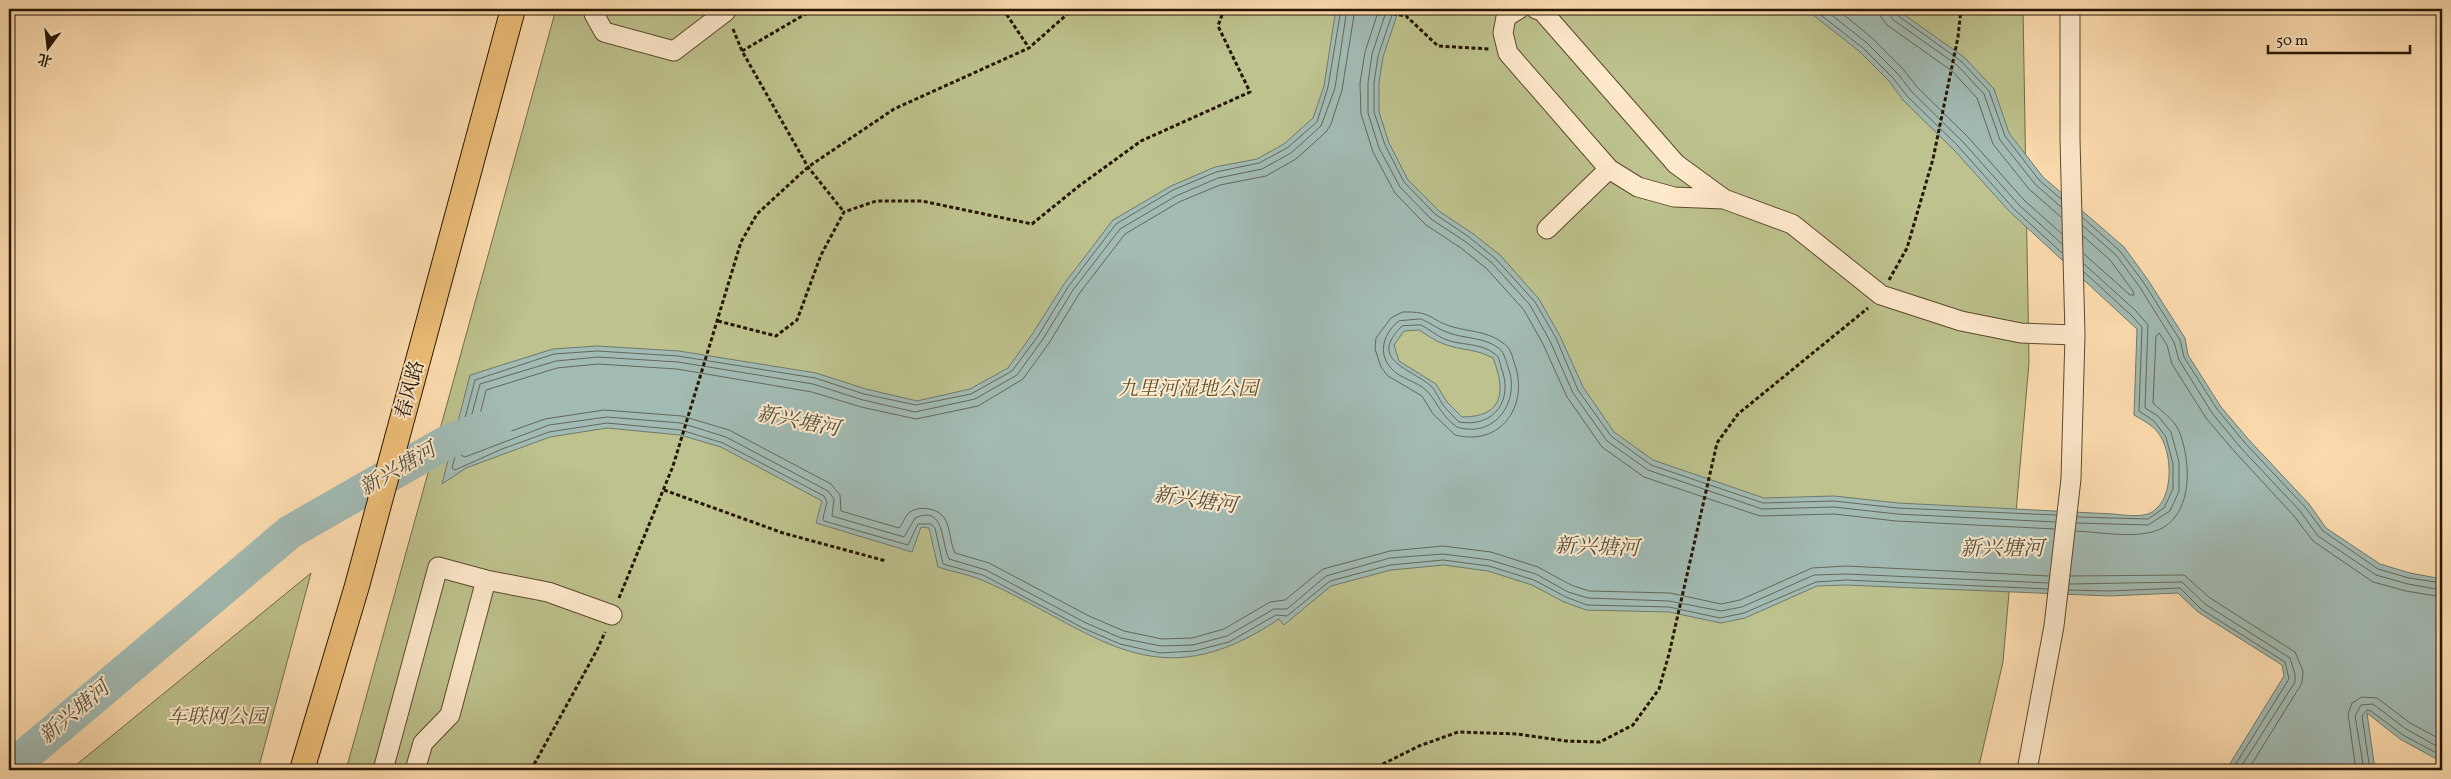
<svg xmlns="http://www.w3.org/2000/svg" width="2451" height="779" font-family="Vollkorn,'Noto Serif SC',serif">
  <style>
    .green { fill: #bdc28e; stroke: #726c48 }
    .water { fill: #a2bbb4; stroke: #70796c; fill-rule: evenodd }
    .lines { fill: none; stroke-linecap: round; stroke-linejoin: round }
    .shore { stroke: #64685a; stroke-width: 1 }
    .river { stroke: #a2bbb4; stroke-width: 34 }
    .minor-casing { stroke: #5c482d; stroke-width: 21 }
    .major-casing { stroke: #261601; stroke-width: 26 }
    .path { stroke: #261601; stroke-width: 3; stroke-dasharray: 4 2.5; stroke-linecap: butt }
    .minor { stroke: #feeacc; stroke-width: 19 }
    .major { stroke: #efbf78; stroke-width: 24 }
    .labels { text-anchor: middle; dominant-baseline: central; stroke-width: 4; stroke-linejoin: round; paint-order: stroke }
    .street-label { font-size: 20px; fill: #261601; stroke: #feeacc }
    .park-label { font-size: 20px; font-style: italic; fill: #5b5232; stroke: #feeacc }
    .water-label { font-size: 21px; font-style: italic; fill: #515040; stroke: #feeacc }
  </style>
  <rect width="100%" height="100%" fill="#fedeb1"/>
  <filter id="stains"><feTurbulence type="fractalNoise" baseFrequency=".004" numOctaves="4"/><feColorMatrix values="0 0 0 0 .2 0 0 0 0 .09 0 0 0 0 .02 0 0 0 .5 -.17"/></filter>
  <radialGradient id="worn" r=".72"><stop offset=".6" stop-color="#630" stop-opacity="0"/><stop offset="1" stop-color="#630" stop-opacity=".3"/></radialGradient>
  <!-- green -->
  <path class="green" d="M556,9h1467l6,354 -26,299 -25,108h-1632z
    M311,573l-53,197h-188z"/>
  <!-- water -->
  <path class="water" d="M1336,9h63l-16,48 -4,26v29l10,31 19,37 31,31 33,22 28,22 39,44 21,37 23,51 31,45 39,28 111,38 70,-2 64,7 215,11c10,1 25,3 35,0 26,-10 25,-57 13,-77 -6,-11 -17,-16 -27,-22l3,-86 -127,-117 -56,-62 -51,-50 -14,-19 -30,-30 -47,-37 -11,-5h95l68,48 30,32 15,44 34,44 81,70 24,33 37,58 3,17 33,52 28,33 60,64 17,24 54,36 30,9 32,6v183l-42,-23 -33,-26 8,57h-149l58,-94 -2,-11 -84,-53 -20,-19 -69,3 -263,-11 -29,1 -72,32 -24,5 -52,-11 -83,-2 -22,-8 -32,-17 -44,-14 -44,-6 -53,5 -60,16 -47,39 -5,-6c-126,85 -183,11 -297,-39 -14,-6 -30,-8 -44,-13l-9,-39 -8,-1 -9,25 -96,-29 6,-22 -101,-54 -41,-12 -73,-7 -57,9 -84,31 -24,16 28,-109 83,-26 44,-3 82,5 137,22 50,16 51,12 53,-12 38,-21 25,-35 31,-49 49,-64 58,-34 44,-19 42,-8 27,-15 29,-26 11,-32zM1419,330c8,5 16,11 25,14 18,7 30,4 49,14 13,33 11,59 -31,59l-15,-15 -11,-18 -37,-23 -5,-16 10,-14z"/>
  <g class="lines">
    <!-- shore -->
    <path class="shore" d="M1341,9l-13,78 -11,35 -30,26 -28,15 -43,9 -43,18 -57,34 -48,63 -30,49 -26,35 -41,23 -55,11 -52,-11 -49,-16 -137,-22 -81,-5 -43,3 -79,26 -23,88 3,2 47,-21 47,-17 58,-9 74,7 42,13 101,53 3,6 -4,16 1,3 84,24 10,-21h13l4,4 8,36 40,11 100,53 37,16 40,9 34,-2 35,-9 47,-27 11,1 43,-35 60,-16 53,-5 46,6 45,14 32,17 21,8 82,2 51,11 24,-5 72,-31 30,-2 202,9
      M1347,9l-12,79 -14,38 -30,27 -29,16 -44,9 -42,18 -56,33 -47,61 -30,49 -26,36 -42,24 -60,13 -52,-12 -50,-16 -135,-22 -80,-5 -42,4 -76,23 -19,71 4,2 84,-32 58,-8 74,6 45,14 102,54 6,8 -2,17 72,21 11,-19c30,-14 26,25 34,41l37,11 100,53 35,15 40,8 32,-1 34,-9 47,-27h13l39,-33 64,-18 53,-4 47,6 46,14 32,18 20,6 81,3 52,10 21,-4 72,-32 32,-1 202,9
      M1355,9l-13,81 -11,34 -5,8 -30,27 -30,17 -46,9 -41,17 -54,32 -46,60 -30,49 -26,36 -45,27 -62,13 -55,-12 -49,-15 -135,-23 -79,-5 -41,4 -71,22 -13,53 2,1 70,-25 59,-9 78,6 47,14 102,54 9,11 1,16 58,17c4,-4 5,-11 11,-16 6,-4 12,-4 19,-3 24,4 18,27 26,44l34,10 100,53 35,15 38,8 30,-1 32,-9 46,-27 15,-2 38,-31 67,-18 53,-5 48,6 47,15 33,18 18,6 81,2 51,11 19,-4 72,-32 34,-2 203,10
      M1379,9l-14,43 -5,31 1,31 12,38 22,41 31,32 35,23 26,21 37,41 19,34 24,53 35,50 42,30 116,39 74,-2 62,7 159,8
      M1387,9l-15,45 -4,29v30l11,35 21,39 31,32 35,23 26,21 38,42 20,36 23,52 34,48 41,29 114,39 72,-2 63,7 158,8
      M1394,9l-16,47 -4,27v29l11,33 19,37 31,32 34,23 27,22 39,43 21,36 22,52 33,46 40,29 112,38 71,-2 63,7 159,7
      M1813,9l50,39 30,30 14,18 51,50 56,63 48,44
      M1824,9l43,34 31,31 14,18 51,50 56,63 43,39
      M1837,9l35,29 31,31 14,18 51,50 56,63 38,34
      M1880,9l1,8 6,8 65,46 25,27 16,46 36,45 32,28
      M1888,9l4,10 65,46 27,29 16,46 35,44 26,23
      M1894,9l3,6 64,46 28,30 16,45 34,44 22,19
      M2083,218l37,33 24,32 36,57 4,17 33,52 28,34 60,64 18,24 55,38 31,9 33,5
      M2083,226l33,29 23,31 35,56 5,18 33,53 28,34 60,64 18,25 58,39 32,9 34,6
      M2083,236l27,24 23,31 1,4h-4l-46,-41
      M1403,312c30,-1 26,8 50,15 18,5 34,4 50,16 7,4 9,12 11,19 16,42 -12,85 -59,73l-22,-21 -11,-18 -34,-20 -7,-9 -6,-18 1,-11 15,-20z
      M1421,319c10,4 18,11 28,14 17,6 36,4 51,16 4,4 6,12 8,18 13,34 -13,72 -51,60 -15,-10 -19,-24 -30,-36 -10,-10 -27,-12 -36,-23 -14,-15 -7,-36 8,-47z
      M1421,325c8,4 15,10 23,14 17,7 36,3 51,15 4,2 5,9 6,13 13,32 -6,61 -42,55 -5,-5 -11,-11 -16,-17 -4,-6 -7,-14 -12,-19 -21,-18 -64,-26 -29,-60z
      M2077,517l71,2 16,-11 9,-19v-25l-7,-27 -12,-16 -15,-10 3,-84 -11,-12 -47,-43
      M2077,523l71,2 22,-14 9,-20v-29l-8,-30 -13,-16 -13,-8 3,-83 -12,-14 -52,-47
      M2076,531c23,1 53,7 76,1 42,-11 40,-69 27,-101 -5,-12 -17,-19 -26,-28l3,-67 3,-3 8,12 5,19 34,54 29,34 59,64 19,25 60,41 33,9 36,6
      M2070,576l114,-1 26,23 85,54 8,19 -1,12 -54,87
      M2070,584l112,-2 23,22 85,54 5,16v8l-56,88
      M2069,590l40,1 71,-3 21,21 84,53 4,17 -57,91
      M2356,770l-8,-56 4,-11 10,-6 15,1 33,25 32,17
      M2364,770l-9,-54 6,-11 12,-1 33,25 36,20
      M2370,770l-8,-54 5,-6 4,1 32,24 39,21"/>
    <!-- river -->
    <path class="river" d="M9,769l281,-237 159,-91 47,-17"/>
    <!-- minor casing -->
    <g class="minor-casing">
      <path id="minor" d="M595,9l-1,5 10,18 70,19 51,-39 -1,-3
        M1519,9l-13,8 -3,16 5,20 101,116 29,18 36,10 50,2
        M1536,9l6,2 134,153 48,35 68,25 89,71 80,26 60,12 54,2
        M1547,229l62,-60
        M486,580l62,12 64,23
        M383,770l55,-203 48,13 -36,135 -27,28 -8,27
        M2027,770l27,-144 17,-147 4,-144 -5,-196v-130"/>
    </g>
    <!-- major casing -->
    <g class="major-casing">
      <path id="major" d="M302,770l55,-184 156,-577"/>
    </g>
    <!-- path -->
    <path class="path" d="M1003,9l26,39
      M1367,9l39,7 32,30 51,3
      M733,29l9,22 66,116 36,45
      M742,51l72,-42
      M1889,280l18,-32 26,-89 25,-122 3,-28
      M718,321l58,15 21,-16 24,-65 23,-43 32,-11h46l110,23 47,-38 62,-45 109,-49 -32,-66 6,-17
      M664,490l119,43 103,28
      M619,598l54,-132 68,-224 16,-28 51,-47 86,-58 135,-61 44,-39
      M531,770l66,-120 8,-18
      M1371,770l48,-24 39,-14 59,2 49,7 34,1 33,-17 26,-36 10,-35 48,-211 21,-29 130,-106"/>
    <!-- minor -->
    <use href="#minor" class="minor"/>
    <!-- major -->
    <use href="#major" class="major"/>
  </g>
  <g class="labels">
    <!-- street labels -->
    <g class="street-label">
      <text transform="translate(411 390) rotate(-75)">春风路</text>
    </g>
    <!-- park labels -->
    <g class="park-label">
      <text x="1188" y="390">九里河湿地公园</text>
      <text x="217" y="718">车联网公园</text>
    </g>
    <!-- water labels -->
    <g class="water-label">
      <text transform="translate(798 422) rotate(11)">新兴塘河</text>
      <text transform="translate(398 470) rotate(-30)">新兴塘河</text>
      <text transform="translate(1195 501) rotate(8)">新兴塘河</text>
      <text transform="translate(1597 548) rotate(2)">新兴塘河</text>
      <text x="2002" y="549">新兴塘河</text>
      <text transform="translate(75 713) rotate(-40)">新兴塘河</text>
    </g>
  </g>
  <!-- margin -->
  <rect width="2451" height="779" fill="none" stroke="#fedeb1" stroke-width="30"/>
  <rect x="10" y="10" width="2431" height="759" fill="none" stroke="#261601" stroke-width="2.5"/>
  <rect x="15" y="15" width="2421" height="749" fill="none" stroke="#261601"/>
  <!-- north arrow -->
  <g transform="translate(48 48) rotate(195)" stroke="#feeacc" stroke-width="4" paint-order="stroke">
  <path d="M0-4L9 19L0 12L-9 19Z" fill="#261601"/>
  <text y="-8" font-size="14" font-weight="bold" text-anchor="middle" fill="#261601">北</text>
  </g>
  <!-- scale -->
  <path d="M2268 45v8h142v-8" fill="none" stroke="#261601" stroke-width="2.5"/>
  <text x="2276" y="45" font-size="15" fill="#261601" stroke="#feeacc" stroke-width="4" paint-order="stroke">50 m</text>
  <rect width="100%" height="100%" filter="url(#stains)"/>
  <rect width="100%" height="100%" fill="url(#worn)"/>
</svg>
